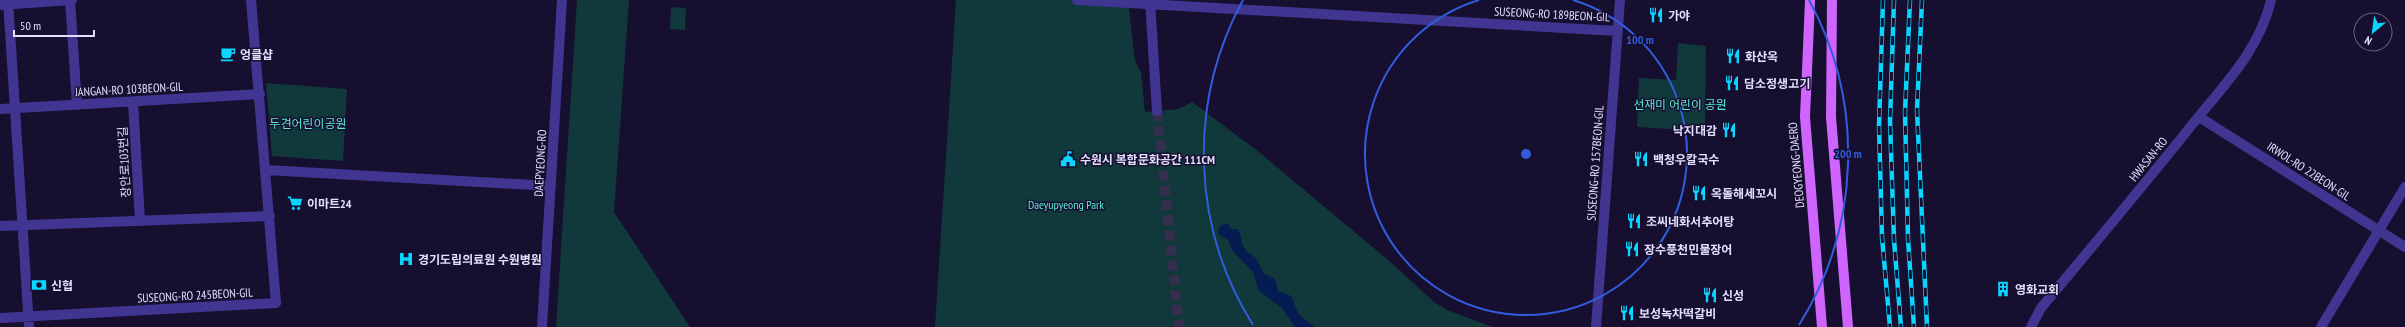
<svg xmlns="http://www.w3.org/2000/svg" width="2405" height="327" font-family="'PT Sans Narrow','Noto Sans KR',sans-serif">
  <style>
    .green { fill: #11383a }
    .water { fill: #051c52 }
    .lines { fill: none; stroke-linecap: round; stroke-linejoin: round }
    .minor-tunnel { stroke: #362e4e; stroke-width: 10; stroke-dasharray: 10 5; stroke-linecap: butt }
    .minor { stroke: #403692; stroke-width: 10 }
    .major { stroke: #d064ff; stroke-width: 10 }
    .rail-casing { stroke: #09d5ff; stroke-width: 4.5 }
    .rail { stroke: #170f2f; stroke-width: 3; stroke-dasharray: 9; stroke-linecap: butt }
    .ring { fill: none; stroke: #315cdc; stroke-width: 2 }
    .labels { text-anchor: middle; dominant-baseline: central; stroke-width: 3; stroke-linejoin: round; paint-order: stroke }
    .street-label { font-size: 12px; fill: #e3ddff; stroke: #170f2f }
    .poi-label { font-size: 12px; font-weight: bold; fill: #e3ddff; stroke: #170f2f; text-anchor: start }
    .park-label { font-size: 12px; fill: #5bedd3; stroke: #170f2f }
    .centre { fill: #315cdc; stroke: #170f2f; stroke-width: 2 }
    .ring-label { font-size: 12px; text-anchor: middle; font-weight: bold; fill: #315cdc; stroke: #170f2f; stroke-width: 3; stroke-linejoin: round; paint-order: stroke }
  </style>
  <rect width="100%" height="100%" fill="#170f2f"/>
  <!-- green -->
  <path class="green" d="M577,0h52l-15,212 76,115h-134z
    M956,0h172l7,61 6,11 4,40 34,-3 13,-7 67,50 128,107 47,43 13,8 46,17h-558z
    M671,7l15,1 -1,22 -15,-1z
    M1678,43l28,3 -1,85 -68,-4 2,-49 37,2z
    M266,83l81,6 -4,72 -71,-5z"/>
  <!-- water -->
  <path class="water" d="M1224,224h4l3,5h6l3,4 2,11 5,8 9,6 7,15 12,6 3,12 13,5 8,19 16,12h-20l-13,-19 -23,-17 -6,-19 -21,-22 -4,-10 -10,-6 1,-7z"/>
  <g class="lines">
    <!-- minor-tunnel -->
    <path class="minor-tunnel" d="M1157,111l22,216"/>
    <!-- minor -->
    <path class="minor" d="M8,0l21,327
      M70,0l7,105
      M1077,0l540,31
      M1150,0l7,111
      M0,5l72,-5
      M133,102l7,118
      M0,109l260,-15
      M2199,117l206,130
      M266,170l285,16
      M0,226l270,-10
      M0,318l276,-15 -25,-303
      M542,327l20,-327
      M1596,327l24,-327
      M2031,327l10,-19c49,-59 98,-117 146,-177 32,-41 72,-78 84,-131
      M2321,327l84,-140"/>
    <!-- major -->
    <path class="major" d="M1810,0l-5,117 17,210
      M1832,0l-1,117 17,210"/>
    <!-- rail casing -->
    <g class="rail-casing">
      <path id="rail" d="M1883,0l-4,126 3,111 8,90
        M1894,0l-4,121 4,119 7,87
        M1910,0l-5,112 3,127 6,88
        M1922,0l-5,110 10,217"/>
    </g>
    <!-- rail -->
    <use href="#rail" class="rail"/>
  </g>
  <!-- distance rings -->
  <g class="ring">
    <path d="M1573 0A161 161 0 1 1 1479 0"/>
    <path d="M1253 325A322 322 0 0 1 1243 0M1809 0A322 322 0 0 1 1799 325"/>
  </g>
  <!-- icons -->
  <defs>
    <g id="restaurant-bare" transform="scale(1.2)"><path d="M-5-6h1v4h1v-4h1v4h1v-4h1v5L-1.5 .5V6h-2V.5L-5-1ZM5-6V6H3V1.5H1.5Q1.5-4 5-6Z" fill="#09d5ff" stroke="#170f2f" stroke-width="2.5" paint-order="stroke"/></g>
    <g id="cafe-bare" transform="scale(1.2)"><path d="M-5.5-4.5H6V0H3Q3 3.5 0 3.5H-2.5Q-5.5 3.5-5.5 0ZM3-3.2v2h1.7v-2ZM-6 4.5H4V6H-6Z" fill="#09d5ff" stroke="#170f2f" stroke-width="2.5" paint-order="stroke"/></g>
    <g id="civic-bare" transform="scale(1.2)"><path d="M-.6-6.5H3V-4.5H.6V-3L4-1V1h2V6H-6V1h2V-1L-.6-3ZM-1.2 2.5V6h2.4V2.5Z" fill="#09d5ff" stroke="#170f2f" stroke-width="2.5" paint-order="stroke"/></g>
    <g id="supermarket-bare" transform="scale(1.2)"><path d="M-6-5.5h2.5l.6 2H6L4.5 2H-2.5L-4.4-4H-6ZM-1.5 3.2a1.3 1.3 0 1 0 .1 0ZM3 3.2a1.3 1.3 0 1 0 .1 0Z" fill="#09d5ff" stroke="#170f2f" stroke-width="2.5" paint-order="stroke"/></g>
    <g id="hospital-bare" transform="scale(1.2)"><path d="M-5-5h3v3.5h4V-5h3V5h-3V1.5h-4V5h-3Z" fill="#09d5ff" stroke="#170f2f" stroke-width="2.5" paint-order="stroke"/></g>
    <g id="bank-bare" transform="scale(1.2)"><path d="M-6-4H6V4H-6ZM0-2.3a2.3 2.3 0 1 0 0 4.6a2.3 2.3 0 1 0 0-4.6Z" fill="#09d5ff" stroke="#170f2f" stroke-width="2.5" paint-order="stroke"/></g>
    <g id="building-bare" transform="scale(1.2)"><path d="M-4-6H4V6H1V3H-1V6H-4ZM-2.5-4.3h1.7v1.8h-1.7ZM.8-4.3h1.7v1.8H.8ZM-2.5-1h1.7V.8h-1.7ZM.8-1h1.7V.8H.8Z" fill="#09d5ff" stroke="#170f2f" stroke-width="2.5" paint-order="stroke"/></g>
  </defs>
  <g fill-rule="evenodd">
    <use href="#restaurant-bare" x="1656" y="15"/>
    <use href="#cafe-bare" x="228" y="54"/>
    <use href="#restaurant-bare" x="1733" y="56"/>
    <use href="#restaurant-bare" x="1732" y="83"/>
    <use href="#restaurant-bare" x="1729" y="130"/>
    <use href="#civic-bare" x="1068" y="159"/>
    <use href="#restaurant-bare" x="1641" y="159"/>
    <use href="#restaurant-bare" x="1699" y="193"/>
    <use href="#supermarket-bare" x="295" y="203"/>
    <use href="#restaurant-bare" x="1634" y="221"/>
    <use href="#restaurant-bare" x="1632" y="249"/>
    <use href="#hospital-bare" x="406" y="259"/>
    <use href="#bank-bare" x="39" y="285"/>
    <use href="#building-bare" x="2003" y="289"/>
    <use href="#restaurant-bare" x="1710" y="295"/>
    <use href="#restaurant-bare" x="1627" y="313"/>
  </g>
  <g class="labels">
    <!-- street labels -->
    <g class="street-label">
      <text transform="translate(1552 14) rotate(3)">SUSEONG-RO 189BEON-GIL</text>
      <text transform="translate(129 89) rotate(-3)">JANGAN-RO 103BEON-GIL</text>
      <text transform="translate(2148 159) rotate(-51)">HWASAN-RO</text>
      <text transform="translate(124 162) rotate(-93)">장안로103번길</text>
      <text transform="translate(540 163) rotate(-87)">DAEPYEONG-RO</text>
      <text transform="translate(1595 163) rotate(-86)">SUSEONG-RO 157BEON-GIL</text>
      <text transform="translate(1796 165) rotate(-95)">DEOGYEONG-DAERO</text>
      <text transform="translate(2309 171) rotate(33)">IRWOL-RO 22BEON-GIL</text>
      <text transform="translate(195 295) rotate(-3)">SUSEONG-RO 245BEON-GIL</text>
    </g>
    <!-- poi labels -->
    <g class="poi-label">
      <text x="1668" y="15">가야</text>
      <text x="240" y="54">엉클샵</text>
      <text x="1745" y="56">화산옥</text>
      <text x="1744" y="83">담소정생고기</text>
      <text x="1717" y="130" text-anchor="end">낙지대감</text>
      <text x="1080" y="159">수원시 복합문화공간 111CM</text>
      <text x="1653" y="159">백청우칼국수</text>
      <text x="1711" y="193">옥돌해세꼬시</text>
      <text x="307" y="203">이마트24</text>
      <text x="1646" y="221">조씨네화서추어탕</text>
      <text x="1644" y="249">장수풍천민물장어</text>
      <text x="418" y="259">경기도립의료원 수원병원</text>
      <text x="51" y="285">신협</text>
      <text x="2015" y="289">영화교회</text>
      <text x="1722" y="295">신성</text>
      <text x="1639" y="313">보성녹차떡갈비</text>
    </g>
    <!-- park labels -->
    <g class="park-label">
      <text x="1680" y="104">선재미 어린이 공원</text>
      <text x="308" y="123">두견어린이공원</text>
      <text x="1066" y="204">Daeyupyeong Park</text>
    </g>
  </g>
  <circle cx="1526" cy="154" r="6" class="centre"/>
  <g class="ring-label">
    <text x="1640" y="44">100 m</text>
    <text x="1848" y="158">200 m</text>
  </g>
  <!-- north arrow -->
  <g transform="translate(2373 32) rotate(209)"><circle r="19" fill="#170f2f" stroke="#696182"/>
  <path d="M0-3L7 15L0 10L-7 15Z" fill="#09d5ff"/>
  <text y="-6" font-size="11" font-weight="bold" text-anchor="middle" fill="#e3ddff">N</text>
  </g>
  <!-- scale -->
  <path d="M14 30v6h80v-6" fill="none" stroke="#e3ddff" stroke-width="2"/>
  <text x="20" y="30" font-size="12" fill="#e3ddff" stroke="#170f2f" stroke-width="3" paint-order="stroke">50 m</text>
</svg>
